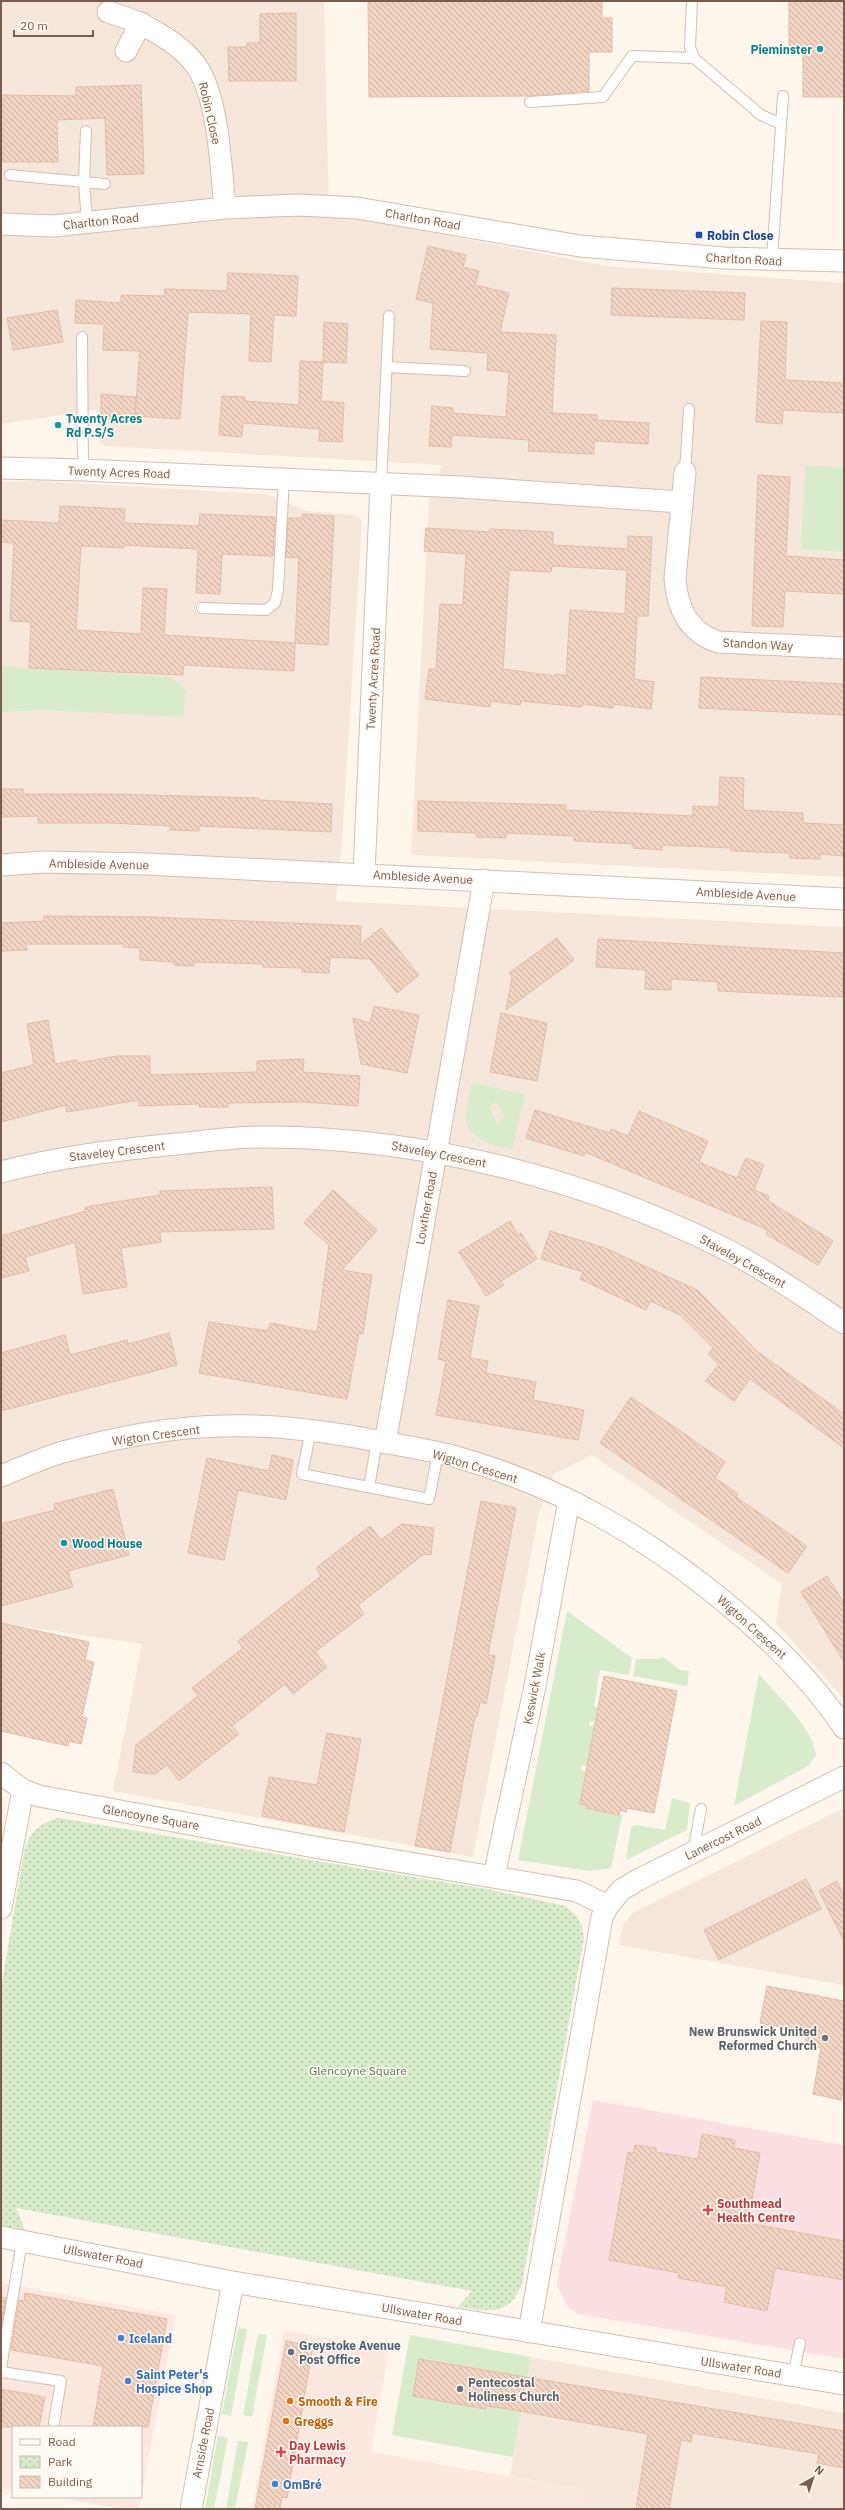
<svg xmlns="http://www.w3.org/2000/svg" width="845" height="2510" font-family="'IBM Plex Sans',sans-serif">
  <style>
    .residential { fill: #f5e8da }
    .commercial { fill: #fde8e0 }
    .medical { fill: #fbdfe3 }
    .green { fill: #d8ecc9; fill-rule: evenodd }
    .park { fill: url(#park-dots) }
    .building { fill: url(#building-back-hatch); stroke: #e6bba3; fill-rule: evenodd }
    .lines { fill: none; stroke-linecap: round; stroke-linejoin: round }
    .lane-casing { stroke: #d1beb0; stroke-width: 12 }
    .street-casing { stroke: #d1beb0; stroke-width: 23 }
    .lane { stroke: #fff; stroke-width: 10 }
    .street { stroke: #fff; stroke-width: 21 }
    .culture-dot { fill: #0f9aa8; stroke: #fffaf3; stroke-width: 1.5 }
    .transit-dot { fill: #1a4fb4; stroke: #fffaf3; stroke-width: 1.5 }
    .worship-dot { fill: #6b7280; stroke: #fffaf3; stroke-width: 1.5 }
    .health-dot { fill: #e0444e; stroke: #fffaf3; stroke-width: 1.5 }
    .shop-dot { fill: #3f7fe0; stroke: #fffaf3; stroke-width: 1.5 }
    .service-dot { fill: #5c6f8a; stroke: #fffaf3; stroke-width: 1.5 }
    .food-dot { fill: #e8710a; stroke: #fffaf3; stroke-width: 1.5 }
    .labels { text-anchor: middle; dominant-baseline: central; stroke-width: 3; stroke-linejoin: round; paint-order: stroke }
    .culture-label { font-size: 12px; font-weight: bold; fill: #0d838f; stroke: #fffaf3; text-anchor: start }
    .street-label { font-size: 12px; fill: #7a5c4d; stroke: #fffaf3 }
    .transit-label { font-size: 12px; font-weight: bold; fill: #164399; stroke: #fffaf3; text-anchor: start }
    .worship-label { font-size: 12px; font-weight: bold; fill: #5b616d; stroke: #fffaf3; text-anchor: end }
    .park-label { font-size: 12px; fill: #537a41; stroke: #fffaf3 }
    .health-label { font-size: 12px; font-weight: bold; fill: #be3a42; stroke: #fffaf3; text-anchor: start }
    .shop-label { font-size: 12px; font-weight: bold; fill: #366cbe; stroke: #fffaf3; text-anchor: start }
    .service-label { font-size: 12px; font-weight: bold; fill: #4e5e75; stroke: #fffaf3; text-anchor: start }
    .food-label { font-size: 12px; font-weight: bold; fill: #c56008; stroke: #fffaf3; text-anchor: start }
  </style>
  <defs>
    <pattern id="park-dots" width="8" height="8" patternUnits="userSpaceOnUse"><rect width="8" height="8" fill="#d8ecc9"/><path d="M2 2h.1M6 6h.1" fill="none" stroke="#b4c2a5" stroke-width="1.8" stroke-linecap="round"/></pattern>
    <pattern id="building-back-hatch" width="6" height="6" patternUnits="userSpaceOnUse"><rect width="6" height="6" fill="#f3d5c3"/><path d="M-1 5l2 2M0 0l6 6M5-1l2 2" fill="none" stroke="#cab0a1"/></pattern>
  </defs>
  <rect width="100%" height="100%" fill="#fdf6ec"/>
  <!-- residential -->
  <path class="residential" d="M1,1h323l5,212 278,53 237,17v594l-433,-22 18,-352 13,-38 -338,-19 -7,-8 -1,-28 -95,14z
    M36,481l231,13 39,17 51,4 5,6 -20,321 -6,59 508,26v772l-68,-76 6,-39 -190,-129 -38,19 -15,39 -66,344 -360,-66 29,-147 -141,-21v-1141z
    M844,1808v177l-225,-40 4,-20 9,-12z
    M531,2357l313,56v96h-263l4,-19 -75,-14z"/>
  <!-- commercial -->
  <path class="commercial" d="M1,2283l175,32 -37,194h-17l-69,-12h88v-70h-128v63l-12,-2z
    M284,2330l105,19 -18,103 214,38 -4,19h-329z"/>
  <!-- medical -->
  <path class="medical" d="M593,2100l251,45v214l-266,-45 -10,-7 -11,-21 1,-10z"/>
  <!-- green -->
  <path class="green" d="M805,465l39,3v84l-43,-3z
    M1,666l170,11 15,13 -3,27 -139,-7 -43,2z
    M472,1083l53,11 -13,56 -26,-7 -18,-14 -3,-13zM496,1102l9,16 -8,5 -8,-16z
    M567,1611l65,47 -3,17 -29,-5 -6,36 4,1 -3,15 -5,-1 -1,4 6,2 -8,39 -5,-1 -1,5 5,1 -6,32 7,2 -1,3 36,7 -11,53 -22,3 -71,-11z
    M663,1657l17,13 9,1 -2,15 -54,-10 3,-17h22z
    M759,1674c17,20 56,56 57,82l-8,10 -74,40z
    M672,1798l18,5 -3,27 -61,30 5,-33 5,-2 29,5z
    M238,2328l9,1 -16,87 -9,-2z
    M258,2334l9,1 -15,82 -9,-2z
    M410,2335l121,22 -18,100 -121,-22z
    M218,2436l10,2 -14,71h-9z
    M238,2441l10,1 -13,67h-9z"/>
  <!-- park -->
  <path class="park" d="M59,1818l433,72 73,16c13,9 17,16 19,32l-62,346c-12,33 -35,27 -64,23l14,-16 -456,-83 9,22 -24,-4v-238l24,-141c9,-19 14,-23 34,-29z"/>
  <!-- building -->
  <path class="building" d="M368,1h234v17h10v34h-23v39l-62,5 -158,1z
    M789,1h55v96h-41v-48h-14z
    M296,13v68h-67l-1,-34h19v-4h13v-29z
    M141,85l3,89 -37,1 -2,-57 -48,2 1,42h-57v-67l75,1v-9z
    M428,246l38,9 -3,12 16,4 -4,14 34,8 -9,39 56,3 -4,78 45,2 -1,5 53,3 -1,21 -54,-3v13l-45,-2 -21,-1 1,-11 -77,-5 -1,12 -22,-1 3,-40 21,2v5l53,4 3,-45 -22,-2 1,-17 -58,-4 3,-46 -17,-4z
    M228,273l70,3 -2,40 -22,-1 -3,47 -22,-1 2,-47 -63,-2 -8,107 -45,-3 5,-65 -37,-1 1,-26 -29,-1 1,-23 45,3v-8l43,1 1,-7 62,2z
    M612,288l133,5 -1,27 -133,-5z
    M57,310l6,32 -50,8 -6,-32z
    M761,321l26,1 -2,58 59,3v30l-61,-3 -1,14 -26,-2z
    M324,322l24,2 -2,39 -23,-1z
    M300,361l23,1 -2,39 23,2 -2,39 -23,-1 1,-12 -77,-6 -1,14 -23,-2 3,-39 23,1v4l54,4z
    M101,394l35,3 -1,22 -34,-2z
    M758,475l32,2 -4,79 58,4v34l-59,-3 -2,36 -31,-1z
    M60,506l65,3 -1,14 75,3 1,-12 75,3 -2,39 -51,-2 -2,40 -24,-1 2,-44 -74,-4v3l-43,-2 -5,84 65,4 2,-46 24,1 -3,46 131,8 4,-85 -13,-1 2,-39h14v-4l32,2 -6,129 -33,-2 -1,28 -110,-6 -1,10 -154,-7 2,-46 -21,-1 4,-78 -13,-1v-22l58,3z
    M426,528l63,4 1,-3 63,3v13l75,4v-13l24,1 -4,79h-11l-3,63 20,3 -3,27 -38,-5v4l-31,-4v3l-61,-6 -1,4 -29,-4 -1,6 -65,-8 4,-30h7l4,-65 23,1 3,-51 -42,-3zM552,566l75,4 -2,44 -55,-4 -4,66 -11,-2v2l-52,-7 6,-99 42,2z
    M701,677l143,7v31l-145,-7z
    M720,777l24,1 -1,32 60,3v10l41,2v31l-24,-2v5l-30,-1v-5l-59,-2v-3l-69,-3v5l-29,-2v-4l-59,-3v-5l-68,-3v5l-29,-1 -1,-4 -58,-2v-30l148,4v5l127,6v-10l26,1z
    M1,789h22v5h88l148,4v2l73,4 -1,28 -132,-6v5l-29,-1v-4l-59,-3h-73v-7l-37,1z
    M44,916l108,1 209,9 -1,19 21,-17 38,47 -22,18 -27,-34 -40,-2 -1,16 -27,-1v-4l-39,-1v-3l-69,-2v4l-20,-1v-3l-34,-2v-12l-16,-1v-3h-98l1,6 -26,1v-28l43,-2z
    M557,938l17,22 -68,50 6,-32 -3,-5z
    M598,939l246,14 -2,44 -124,-6v-9l-47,-3v11l-26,-1 1,-19 -50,-3z
    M374,1006l45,9 -12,58 -46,-9 -8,-46 17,5z
    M501,1013l46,10 -10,58 -47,-9z
    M48,1020l7,44 22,-4 1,3 39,-7h33v19l107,-3v-11l47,-2 -1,13 57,4 -2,30 -54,-4 -76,1v4h-29v-3l-60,2v-6l-72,12 -1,-7 -65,17v-49l33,-8 -7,-41z
    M535,1110l75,23 1,-4 17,7 11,-25 69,30 -9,21 38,16 9,-20 18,7 -10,25 15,6 -1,5 65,40 -15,24 -52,-31 2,-4 -183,-78 -1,4 -58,-18z
    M272,1187l2,42 -114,3 1,10 -40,6 6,39 -44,7 -8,-52 -50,15 4,14 -28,7v-42l85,-25 -1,-4 75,-12v-4z
    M333,1190l44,40 -35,40 30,5 -9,59 -4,-1 -12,66 -148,-26 10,-51 59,9 2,-8 47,9 12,-87 -25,-22z
    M510,1221l8,14 3,-2 16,26 -36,22 3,4 -18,11 -27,-44z
    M550,1231l55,17 92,42 61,62 86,62v34l-94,-69 -16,22 -29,-20 14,-16 -11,-11 5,-6 -33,-33 -30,-14 -4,9 -66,-31 3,-7 -42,-13z
    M448,1300l31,6 -9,52 18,3 -2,12 50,9 -3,18 51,10 -6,30 -142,-25 10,-54 -8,-2z
    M169,1333l8,32 -176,46v-58l64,-18 5,20 57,-15 1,4z
    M631,1397l94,65 -10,16 23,16 -2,3 71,49 -19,27 -188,-130z
    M272,1455l21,5 -7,40 -48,-10 -14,70 -36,-7 19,-95 62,13z
    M113,1489l16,66 -61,16 5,16 -72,19v-82l54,-14 -1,-6z
    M481,1501l35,7 -26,136 -2,11 7,1 -9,48 -6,-2 -3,15 -2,-1 -25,136 -35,-6z
    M402,1524l32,4 -3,27 -7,-1 -66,51 6,9 -49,38 12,15 -34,27 -8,-10 -53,42 7,8 -60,47 -12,-16 -12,9 -22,-2 3,-27 62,-49 -6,-8 51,-40 -5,-7 83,-65 -5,-8 54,-42 11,14z
    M827,1576l17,27v59l-43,-70z
    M1,1623l88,19 -4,18 9,2 -12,55 5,1 -6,26 -12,-3 -1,5 -67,-15z
    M604,1676l73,15 -23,122 -27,-5 -1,4 -6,-2 -1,5 -33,-7 1,-3 -7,-1z
    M327,1733l34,6 -17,93 -82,-16 7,-39 48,8z
    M806,1879l15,30 -102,51 -15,-30z
    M837,1881l7,15v45l-25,-50z
    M767,1986l77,15v82l-3,17 -28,-6 8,-46 -16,-3 2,-13 -47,-9z
    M702,2134l33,6 -1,8 26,5 -12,70 96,18v39l-69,-12 -8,43 -43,-9 3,-15 -49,-9 1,-5 -70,-13 19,-108 5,2 2,-9 21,3v4l42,7z
    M25,2293l142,26 -19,108h-55l10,-61 -92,-16 8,-50 5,1z
    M1,2297l5,1 -5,30z
    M286,2341l27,5 -26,152 -5,-1 -2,12h-25z
    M419,2359l425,72v37l-27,-5 2,-9 -127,-21 -1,9 -10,-2 -12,69h-33l12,-75 -146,-26 -15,-2 -1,3 -73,-13z
    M1,2389l44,8 -6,30h-38z"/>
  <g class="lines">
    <!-- lane casing -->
    <g class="lane-casing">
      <path id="lane" d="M692,1l-2,46 4,11 67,57 20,9
        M530,102l73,-5 29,-41 62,2
        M86,131l-2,51 3,40
        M10,175l95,9
        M772,260l11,-164
        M82,337l1,133
        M387,367l78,4
        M685,472l4,-63
        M381,484l8,-168
        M202,608l64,2 9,-7 3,-13 6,-111
        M311,1430l-9,44 127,25 9,-46
        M369,1487l8,-46
        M693,1852l8,-43
        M1,2368l21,-127
        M1,2372l60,9 -7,42
        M793,2376l7,-33"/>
    </g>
    <!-- street casing -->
    <g class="street-casing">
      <path id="street" d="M108,12c30,8 74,30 91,58 20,35 22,99 26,138
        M126,51l15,-28
        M1,224l52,2 172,-18 74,-3 58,3 223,38 144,12 120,3
        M1,468l82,2 377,17 221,15
        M685,472l-10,106c2,30 13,54 43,64l126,6
        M1,865l42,-3 104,2 697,35
        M364,874l17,-390
        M1,1172c57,-15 116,-22 175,-28 32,-3 65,-8 98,-7 153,2 308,41 445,109 44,22 84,50 125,77
        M385,1443l99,-563
        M1,1476c20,-8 41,-18 62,-24 51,-14 106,-25 159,-26 53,-2 104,5 156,15 25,5 51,9 75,15 104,29 191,79 274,148 44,36 85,76 117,124
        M1,1773l22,17
        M494,1876l41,-190 34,-186
        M608,1906l13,-16 17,-10 206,-103
        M1,1908l22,-118 16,6 275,51 263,44 31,15 -6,11 -73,415
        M1,2237l232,45 611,102
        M191,2509l42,-227"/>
    </g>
    <!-- lane -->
    <use href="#lane" class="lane"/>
    <!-- street -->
    <use href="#street" class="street"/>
  </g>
  <!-- markers -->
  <g class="culture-dot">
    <circle cx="820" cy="49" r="4"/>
    <circle cx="58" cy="425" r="4"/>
    <circle cx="64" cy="1543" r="4"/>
  </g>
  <rect class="transit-dot" x="695" y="231" width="8" height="8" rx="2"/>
  <g class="worship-dot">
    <circle cx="825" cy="2038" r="4"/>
    <circle cx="460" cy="2389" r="4"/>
  </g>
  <g class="health-dot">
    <path d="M706 2204h4v4h4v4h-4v4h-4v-4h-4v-4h4z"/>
    <path d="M279 2446h4v4h4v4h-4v4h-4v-4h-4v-4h4z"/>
  </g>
  <g class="shop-dot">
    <circle cx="121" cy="2338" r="4"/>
    <circle cx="128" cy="2381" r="4"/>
    <circle cx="275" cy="2484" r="4"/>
  </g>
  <circle class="service-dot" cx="291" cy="2352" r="4"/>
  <g class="food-dot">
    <circle cx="290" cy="2401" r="4"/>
    <circle cx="286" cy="2421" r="4"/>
  </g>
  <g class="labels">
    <!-- culture labels -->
    <g class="culture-label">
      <text x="812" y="49" text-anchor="end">Pieminster</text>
      <text x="66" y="418">Twenty Acres<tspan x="66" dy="14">Rd P.S/S</tspan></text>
      <text x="72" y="1543">Wood House</text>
    </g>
    <!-- street labels -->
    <g class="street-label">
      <text transform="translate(210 113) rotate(77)">Robin Close</text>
      <text transform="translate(423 219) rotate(10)">Charlton Road</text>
      <text transform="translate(101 221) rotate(-6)">Charlton Road</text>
      <text transform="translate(744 259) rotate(3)">Charlton Road</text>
      <text transform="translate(119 472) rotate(2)">Twenty Acres Road</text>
      <text transform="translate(758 644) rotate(3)">Standon Way</text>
      <text transform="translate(373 679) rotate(-87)">Twenty Acres Road</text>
      <text transform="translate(99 864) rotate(1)">Ambleside Avenue</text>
      <text transform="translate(423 877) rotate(3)">Ambleside Avenue</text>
      <text transform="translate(746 894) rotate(3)">Ambleside Avenue</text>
      <text transform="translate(117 1151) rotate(-7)">Staveley Crescent</text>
      <text transform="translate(439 1154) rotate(11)">Staveley Crescent</text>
      <text transform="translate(426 1208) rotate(-80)">Lowther Road</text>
      <text transform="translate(743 1261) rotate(29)">Staveley Crescent</text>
      <text transform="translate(156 1435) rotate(-8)">Wigton Crescent</text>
      <text transform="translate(475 1466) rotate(17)">Wigton Crescent</text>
      <text transform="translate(752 1627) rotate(42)">Wigton Crescent</text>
      <text transform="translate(534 1688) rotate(-79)">Keswick Walk</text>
      <text transform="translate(151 1817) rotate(10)">Glencoyne Square</text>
      <text transform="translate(723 1838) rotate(-26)">Lanercost Road</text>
      <text transform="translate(103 2256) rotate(11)">Ullswater Road</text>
      <text transform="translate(422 2314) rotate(10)">Ullswater Road</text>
      <text transform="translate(741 2367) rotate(9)">Ullswater Road</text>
      <text transform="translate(203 2443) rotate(-79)">Arnside Road</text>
    </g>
    <!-- transit labels -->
    <g class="transit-label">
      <text x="707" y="235">Robin Close</text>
    </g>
    <!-- worship labels -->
    <g class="worship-label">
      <text x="817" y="2031">New Brunswick United<tspan x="817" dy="14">Reformed Church</tspan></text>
      <text x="468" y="2382" text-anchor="start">Pentecostal<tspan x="468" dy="14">Holiness Church</tspan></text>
    </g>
    <!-- park labels -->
    <g class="park-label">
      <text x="358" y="2070">Glencoyne Square</text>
    </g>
    <!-- health labels -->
    <g class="health-label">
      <text x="717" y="2203">Southmead<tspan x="717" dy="14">Health Centre</tspan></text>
      <text x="289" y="2445">Day Lewis<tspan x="289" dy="14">Pharmacy</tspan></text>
    </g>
    <!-- shop labels -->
    <g class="shop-label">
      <text x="129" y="2338">Iceland</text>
      <text x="136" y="2374">Saint Peter's<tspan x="136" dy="14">Hospice Shop</tspan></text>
      <text x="283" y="2484">OmBré</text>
    </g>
    <!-- service labels -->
    <g class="service-label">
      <text x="299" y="2345">Greystoke Avenue<tspan x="299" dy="14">Post Office</tspan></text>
    </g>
    <!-- food labels -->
    <g class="food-label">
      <text x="298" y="2401">Smooth &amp; Fire</text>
      <text x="294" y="2421">Greggs</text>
    </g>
  </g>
  <!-- border -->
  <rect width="845" height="2510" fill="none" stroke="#7a5c4d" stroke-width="4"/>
  <!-- legend -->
  <rect x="12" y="2426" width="130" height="72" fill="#fffaf3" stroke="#cabbb1"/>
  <rect x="20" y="2439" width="20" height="6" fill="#ffffff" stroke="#cabbb1"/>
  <text x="48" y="2446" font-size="12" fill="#7a5c4d">Road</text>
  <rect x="20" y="2456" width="20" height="12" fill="url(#park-dots)" stroke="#cabbb1"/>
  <text x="48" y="2466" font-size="12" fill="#7a5c4d">Park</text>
  <rect x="20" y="2476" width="20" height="12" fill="url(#building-back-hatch)" stroke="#cabbb1"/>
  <text x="48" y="2486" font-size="12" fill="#7a5c4d">Building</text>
  <!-- north arrow -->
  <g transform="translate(813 2478) rotate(39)" stroke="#fffaf3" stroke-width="3" paint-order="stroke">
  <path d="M0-3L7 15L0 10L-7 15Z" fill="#7a5c4d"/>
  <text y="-6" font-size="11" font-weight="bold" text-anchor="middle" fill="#7a5c4d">N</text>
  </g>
  <!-- scale -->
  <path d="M14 30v6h79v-6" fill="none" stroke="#7a5c4d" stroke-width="2"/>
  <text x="20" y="30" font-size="12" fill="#7a5c4d" stroke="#fffaf3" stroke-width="3" paint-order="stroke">20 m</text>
</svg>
